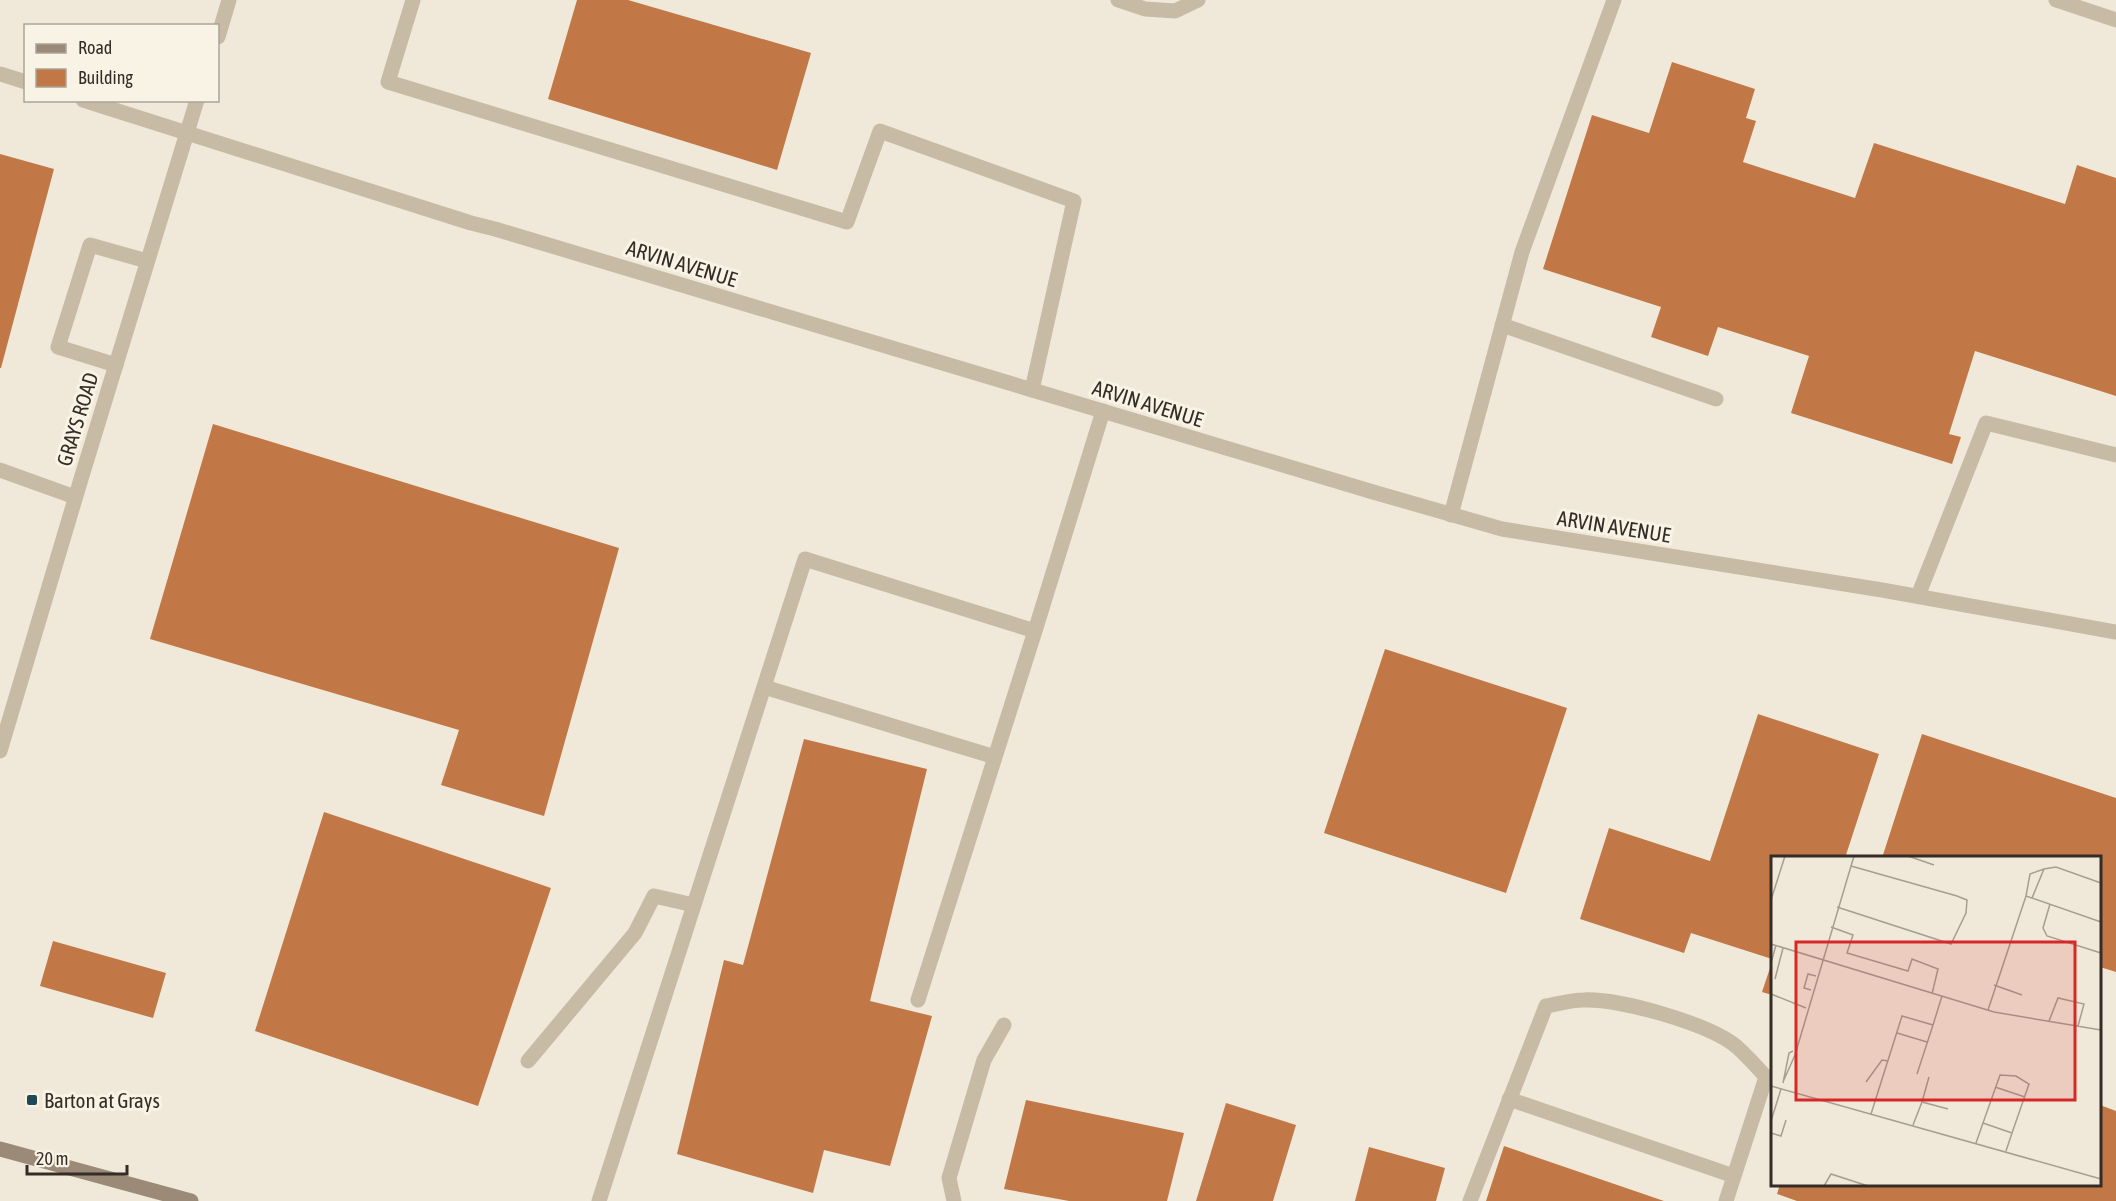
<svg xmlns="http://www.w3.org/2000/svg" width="2116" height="1201" font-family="'Asap Condensed',sans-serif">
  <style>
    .building { fill: #c27846 }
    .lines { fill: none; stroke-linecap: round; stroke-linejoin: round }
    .service { stroke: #c8bba6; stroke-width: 15 }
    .minor { stroke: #c8bba6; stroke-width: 15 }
    .tertiary { stroke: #c8bba6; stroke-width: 15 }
    .secondary { stroke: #9b8a77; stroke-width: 15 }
    .poi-dot { fill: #1e4854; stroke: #f8f3e5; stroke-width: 2 }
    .labels { text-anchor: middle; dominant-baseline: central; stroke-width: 6; stroke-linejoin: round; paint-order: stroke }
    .street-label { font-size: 21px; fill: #342d27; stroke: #f8f3e5 }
    .poi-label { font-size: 21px; fill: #342d27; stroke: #f8f3e5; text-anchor: start }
    .inset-road { fill: none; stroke: #a59e92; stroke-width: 1.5 }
    .view { fill: #d62828; fill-opacity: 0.15; stroke: #d62828; stroke-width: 3 }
    .inset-edge { fill: none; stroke: #342d27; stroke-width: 3 }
  </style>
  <rect width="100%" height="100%" fill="#f0e9d9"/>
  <!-- building -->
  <path class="building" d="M577,0h51l183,53 -34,117 -229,-71z
    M1672,62l83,27 -9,29 10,3 -13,41 112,36 19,-55 191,61 12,-39 39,13v218l-141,-45 -26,83 12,3 -9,27 -161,-51 18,-57 -91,-29 -10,29 -57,-19 10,-30 -118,-38 49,-154 57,18z
    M0,154l54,15 -53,199h-1z
    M213,424l406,124 -75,268 -103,-31 18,-55 -309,-91z
    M1385,649l182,59 -61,185 -182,-60z
    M1758,714l121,40 -34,104h-73v101l-81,-26 -7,20 -104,-34 29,-91 101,33z
    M1922,734l194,64v174l-16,-5v-109h-218z
    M804,739l123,30 -57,232 62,15 -42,150 -66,-16 -11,43 -136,-39 47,-194 19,5z
    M324,812l227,76 -73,218 -223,-75z
    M53,941l113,32 -13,45 -113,-32z
    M1772,962v33l-10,-3z
    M1026,1100l158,33 -17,68h-98l-65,-12z
    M1226,1103l70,22 -23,76h-77z
    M2100,1105l16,6v90h-319l-20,-7 3,-10h320z
    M1504,1146l160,55h-178z
    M1369,1147l76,21 -9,33h-81z"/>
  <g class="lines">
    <!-- service -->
    <path class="service" d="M413,0l-25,82 459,140 33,-91 194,70 -42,189
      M1118,0l27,9 30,2 23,-11
      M2056,0l60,20
      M1502,325l214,74
      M116,365l-58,-18 32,-102 57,16
      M0,470l75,27
      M1451,515l71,-263 92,-252
      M1918,596l68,-173 130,32
      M764,687l231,70
      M918,1000l117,-369
      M528,1061l107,-128 19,-37 40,9
      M1509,1099l225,77
      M599,1201l206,-642 230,72 68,-220
      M954,1201l-5,-23 35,-118 20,-35
      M1470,1201l76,-195c12,-2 25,-6 37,-6 36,-2 127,24 154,47 10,9 20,20 29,30l-40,124"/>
    <!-- minor -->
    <path class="minor" d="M0,74l26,8
      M83,100l388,123 24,6 878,263 129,37 380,61 234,42"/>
    <!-- tertiary -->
    <path class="tertiary" d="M218,37l11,-37
      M0,751l81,-272 116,-379"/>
    <!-- secondary -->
    <path class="secondary" d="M0,1149l191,52"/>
  </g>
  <!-- markers -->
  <rect class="poi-dot" x="26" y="1094" width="12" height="12" rx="3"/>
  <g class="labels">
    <!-- street labels -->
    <g class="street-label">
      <text transform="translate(682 263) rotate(17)">ARVIN AVENUE</text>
      <text transform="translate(1148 403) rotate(17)">ARVIN AVENUE</text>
      <text transform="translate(77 419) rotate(-73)">GRAYS ROAD</text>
      <text transform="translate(1614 526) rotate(9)">ARVIN AVENUE</text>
    </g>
    <!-- poi labels -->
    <g class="poi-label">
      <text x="44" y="1100">Barton at Grays</text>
    </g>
  </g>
  <!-- overview -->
  <g transform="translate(1771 856)">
    <rect width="330" height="330" fill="#f0e9d9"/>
    <path class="inset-road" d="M137,0l26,9M255,40l4,-22 14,-5M261,42l12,-29 12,-2 45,16M0,44l14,-44M279,48l-7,24 4,8 54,17M66,51l114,37 15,-31 1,-13 -10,-4 -106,-30M60,71l22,8 -6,18 61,18 4,-12 26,10 -6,25M0,88l223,68 107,18M0,107l5,-18M4,123l8,-31M223,129l28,10M40,134l-7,-2 4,-14 8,2M0,138l35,14M217,154l38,-114 75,26M278,165l9,-23 26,6 -6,22M126,177l30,9M146,218l16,-49M12,226l12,-27 59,-199M95,226l16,-22 6,1M12,227l6,-30 4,-2M0,230l330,93M224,231l30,10M151,246l7,-25M100,258l31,-98 31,9 9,-29M0,265l10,-32M212,267l17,-48 16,1 13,8 -17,49M142,269l9,-23 26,7M0,277l10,3 5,-16M205,287l7,-20 29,10 -6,18M53,330l7,-12 37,12"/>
    <path class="view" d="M25,86h279v158h-279z"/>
    <rect width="330" height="330" class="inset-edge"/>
  </g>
  <!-- legend -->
  <rect x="24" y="24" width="195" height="78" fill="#f8f3e5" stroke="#aaa499" stroke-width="1.5"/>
  <rect x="36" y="44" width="30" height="9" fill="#9b8a77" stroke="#aaa499" stroke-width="1.5"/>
  <text x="78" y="54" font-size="18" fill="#342d27">Road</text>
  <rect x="36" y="69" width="30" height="18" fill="#c27846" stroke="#aaa499" stroke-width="1.5"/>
  <text x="78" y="84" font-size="18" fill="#342d27">Building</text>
  <!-- scale -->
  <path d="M27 1165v9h100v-9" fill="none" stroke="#342d27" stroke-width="3"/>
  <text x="36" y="1165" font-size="18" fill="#342d27" stroke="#f8f3e5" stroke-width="4.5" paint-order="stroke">20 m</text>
</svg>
